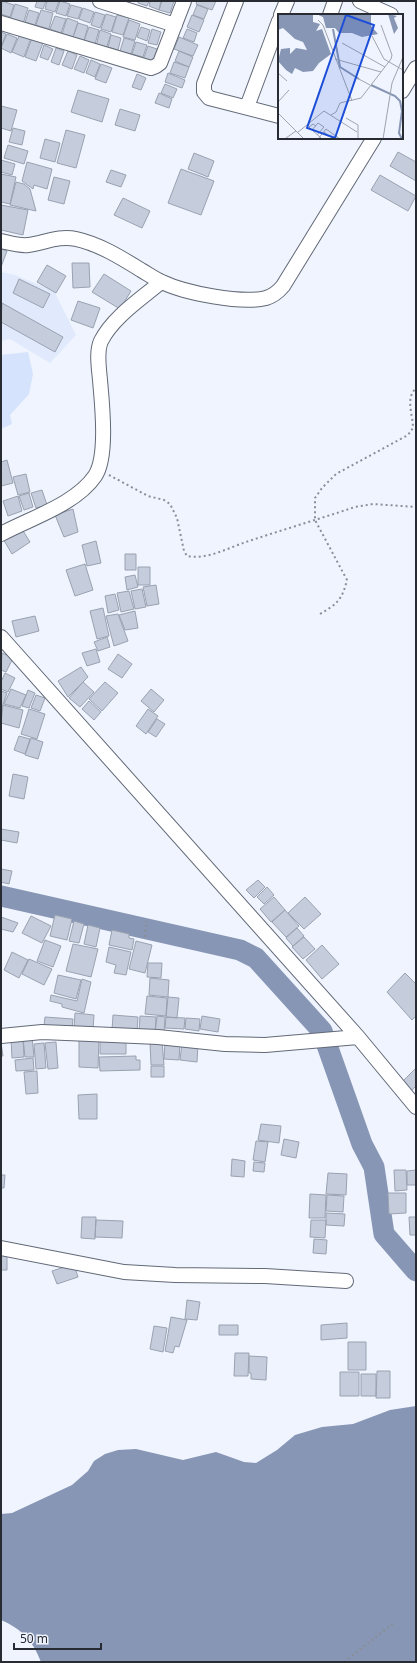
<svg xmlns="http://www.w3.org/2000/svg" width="417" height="1663" font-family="'Noto Sans',sans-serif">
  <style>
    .built { fill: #e0eafc }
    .green { fill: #d6e3fc }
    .water { fill: #8796b4 }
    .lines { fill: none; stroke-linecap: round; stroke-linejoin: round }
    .river { stroke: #8796b4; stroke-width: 21 }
    .building { fill: #c5cddd; stroke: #9aa2b1 }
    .minor-casing { stroke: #626977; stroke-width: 16 }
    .path { stroke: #8a8e96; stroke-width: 2; stroke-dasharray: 2 3; stroke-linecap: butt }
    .minor { stroke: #fff; stroke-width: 14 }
    .inset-river { fill: none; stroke: #8796b4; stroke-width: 2 }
    .inset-road { fill: none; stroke: #9fa4ac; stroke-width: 1 }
    .view { fill: #1d4ed8; fill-opacity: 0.15; stroke: #1d4ed8; stroke-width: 2 }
    .inset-edge { fill: none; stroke: #282b31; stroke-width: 2 }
  </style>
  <rect width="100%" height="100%" fill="#eff4fe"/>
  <!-- built -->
  <path class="built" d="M1,272l14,3 39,16 22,44 -26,28 -40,-24 -9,2z"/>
  <!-- green -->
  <path class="green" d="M28,352l5,22 -4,20 -19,21 2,9 -11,5v-74z"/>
  <!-- water -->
  <path class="water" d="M416,1406v256h-375c-8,-21 -19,-33 -40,-42v-106l11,-1 60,-28 16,-14 6,-10 11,-7 13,-4 18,-1 47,11 33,-8 28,10 12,1 21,-13 18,-15 27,-8 31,-3 37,-14z"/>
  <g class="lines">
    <!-- river -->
    <path class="river" d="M1,896l239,54 16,8 66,73 40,113 12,23 10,67 32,37"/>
  </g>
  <!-- building -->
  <path class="building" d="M2,1l12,4 -4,12 -9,-3z
    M37,1h9l-3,8 -8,-2z
    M47,1h12l-4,11 -10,-3z
    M60,1l10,3 -4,12 -10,-3z
    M138,1h11l-2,5 -9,-3z
    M150,1h11l-2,9 -10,-4z
    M162,1h12l-4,12 -11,-3z
    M197,1h19l-4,9 -16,-6z
    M15,4l13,4 -5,16 -13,-4z
    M71,5l11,3 -4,11 -11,-3z
    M197,5l11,4 -4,10 -11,-4z
    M83,8l11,4 -4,11 -11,-4z
    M29,10l10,3 -4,12 -10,-3z
    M41,10l12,3 -4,16 -13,-4z
    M95,12l10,3 -5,13 -9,-3z
    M106,14l10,3 -5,15 -10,-3z
    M117,15l12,3 -6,17 -11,-3z
    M192,15l12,5 -5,12 -12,-5z
    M55,16l11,3 -5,14 -11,-4z
    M67,18l11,4 -5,15 -11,-3z
    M129,20l11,4 -5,16 -12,-3z
    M78,23l10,3 -4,15 -11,-4z
    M89,27l10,3 -4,14 -11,-3z
    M141,27l9,3 -3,11 -10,-4z
    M152,29l9,3 -4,13 -9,-2z
    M187,29l10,4 -3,9 -11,-4z
    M100,30l11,4 -5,15 -10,-3z
    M1,32l5,2 -5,13z
    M7,34l10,4 -6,15 -10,-5z
    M20,34l11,4 -7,19 -12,-5z
    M111,35l10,3 -3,12 -10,-3z
    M179,37l19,8 -5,11 -19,-7z
    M32,38l11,5 -7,18 -11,-4z
    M124,38l11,3 -4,13 -11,-3z
    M136,42l11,3 -4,12 -11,-3z
    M44,45l9,4 -5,11 -8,-3z
    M148,46l9,3 -4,13 -10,-2z
    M56,48l8,3 -5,14 -8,-3z
    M68,51l9,4 -5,14 -10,-4z
    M179,51l14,6 -4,10 -14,-6z
    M80,56l9,4 -5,13 -10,-4z
    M91,60l9,4 -5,13 -9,-4z
    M174,62l15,5 -4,11 -15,-5z
    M101,64l11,4 -6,15 -11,-4z
    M168,73l17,7 -3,8 -17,-6z
    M137,74l9,4 -5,12 -9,-3z
    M165,84l12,5 -4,9 -12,-5z
    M78,90l31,9 -7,23 -31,-10z
    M159,93l13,6 -3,9 -14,-5z
    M1,106l16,4 -6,21 -10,-3z
    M120,109l20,6 -5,16 -20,-6z
    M13,128l12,3 -3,14 -13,-3z
    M66,130l19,5 -9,33 -19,-5z
    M45,139l15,4 -5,19 -15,-4z
    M8,145l20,6 -4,13 -20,-6z
    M398,152l18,10v19l-26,-15z
    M194,153l20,8 -6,16 -20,-8z
    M1,160l14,4 -3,11 -11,-3z
    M27,162l25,7 -5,20 -13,-4 -1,4 -11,-8z
    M181,169l33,12 -13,34 -33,-12z
    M111,170l15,5 -5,12 -15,-5z
    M1,174l15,3 -6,27 -9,-2z
    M380,175l36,21 -8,15 -37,-21z
    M54,177l16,4 -6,23 -16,-4z
    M16,182l8,2 6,5 6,22 -26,-6z
    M123,198l27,13 -8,17 -28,-13z
    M1,205l27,5 -5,25 -22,-5z
    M1,249l6,2 -6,16z
    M72,263h17l1,24 -17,1z
    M47,265l19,11 -10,17 -19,-11z
    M104,274l27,17 -11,18 -28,-17z
    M19,279l31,15 -7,14 -30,-15z
    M78,301l22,7 -7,20 -22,-8z
    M2,303l61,34 -8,15 -54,-30z
    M7,460l6,23 -12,3v-24z
    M26,474l4,18 -12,3 -5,-18z
    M42,490l5,15 -11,3 -5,-15z
    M29,493l4,14 -9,3 -5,-14z
    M18,496l4,15 -14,5 -5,-15z
    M73,509l5,23 -14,5 -9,-22z
    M20,526l10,16 -18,12 -10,-17z
    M96,541l5,22 -14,3 -5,-21z
    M125,554h11v16h-11z
    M85,564l8,26 -18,6 -9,-26z
    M138,567h12v18h-12z
    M135,575l3,12 -11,3 -2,-13z
    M156,585l3,19 -12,2 -4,-19z
    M142,589l4,18 -11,2 -4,-18z
    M129,591l5,18 -13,3 -4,-19z
    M115,594l4,16 -11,3 -3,-17z
    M103,608l6,28 -12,3 -7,-28z
    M135,611l3,17 -13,2 -6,-15z
    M118,614l10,27 -14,5 -8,-30z
    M35,616l4,15 -23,6 -4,-16z
    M107,637l3,10 -12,4 -4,-9z
    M96,649l4,13 -13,4 -5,-13z
    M2,653l11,5 -7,14 -5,-2z
    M118,654l14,10 -10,14 -14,-9z
    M81,667l7,10 -20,20 -10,-16z
    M5,673l10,5 -7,14 -7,-3v-7z
    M83,682l11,10 -14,15 -11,-9z
    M105,682l13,11 -16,18 -13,-12z
    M11,689l15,6 -6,13 -16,-4z
    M151,689l13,11 -10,12 -13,-11z
    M28,690l7,3 -6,15 -7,-2z
    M1,691l6,2 -6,17z
    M36,695l9,3 -5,13 -9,-3z
    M89,701l12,11 -7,8 -12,-11z
    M3,705l20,5 -4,18 -18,-5z
    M29,709l16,5 -8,25 -16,-5z
    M148,709l10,7 -12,18 -10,-8z
    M157,719l8,5 -9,13 -8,-5z
    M19,736l11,3 -5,15 -11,-4z
    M31,738l12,4 -5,17 -13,-4z
    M13,774l15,3 -4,22 -15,-3z
    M1,829l18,3 -2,11 -16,-3z
    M1,869l11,2 -3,13 -8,-2z
    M258,880l7,7 -11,11 -8,-8z
    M267,887l7,8 -10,9 -7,-7z
    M274,897l11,13 -14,12 -11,-13z
    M305,897l16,17 -17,15 -16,-16z
    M285,910l14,16 -13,11 -14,-15z
    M55,915l17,4 -5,21 -17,-4z
    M31,916l20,10 -9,17 -20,-10z
    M1,917l17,6 -5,9 -12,-3z
    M74,921l10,3 -5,19 -10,-2z
    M88,925l12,3 -4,19 -12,-3z
    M297,928l7,8 -11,10 -7,-8z
    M112,930l17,4v4l5,1 -2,11 -23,-5z
    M304,937l11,12 -12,10 -11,-12z
    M45,940l16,6 -8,21 -16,-6z
    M136,941l16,4 -7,28 -16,-4z
    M73,944l25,5 -7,28 -25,-6z
    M322,945l17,19 -17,15 -16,-19z
    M109,947l22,5 -5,23 -12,-2 2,-8 -10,-3z
    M12,952l16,8 -9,18 -15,-8z
    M29,959l23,10 -8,16 -22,-11z
    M148,963h14l-1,15 -14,-1z
    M405,973l11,11v32l-4,4 -25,-28z
    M58,975l23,5 -5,19 -22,-6z
    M150,978l19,2 -1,17 -19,-2z
    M82,979l9,3 -7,31 -22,-6v-3l-12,-3 1,-6 26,6z
    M147,996l20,2 -1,18 -21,-2z
    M168,997l11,1 -2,20 -11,-1z
    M75,1013l19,2 -1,14 -19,-1z
    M113,1015l25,2 -1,15 -25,-2z
    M140,1016l16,1 -1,17 -16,-1z
    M157,1016l8,1 -1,17h-9z
    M202,1016l18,3 -2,13 -18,-3z
    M45,1017l28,2 -1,9 -28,-2z
    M166,1017l19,1 -1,11 -19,-1z
    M186,1018l14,1 -1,12 -14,-2z
    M32,1037l2,20h-9l-2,-19z
    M23,1038l1,19 -12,1 -1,-19z
    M79,1038h20l-1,30 -19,-1z
    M100,1039h26v15h-26z
    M162,1041l2,24h-13l-1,-23z
    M56,1042l2,26 -10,1 -3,-26z
    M165,1042h15l-1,18 -15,-1z
    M1,1043l2,13h-2z
    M44,1043l2,25 -10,1 -2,-25z
    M182,1043l16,2 -1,17 -17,-2z
    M136,1056v4h4v10l-40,1 -1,-14z
    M33,1058l1,12 -18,1 -1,-11z
    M151,1066h13v11h-13z
    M416,1068v18l-5,5 -9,-9z
    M37,1071l1,22 -12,1 -2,-22z
    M97,1094v25h-18l-1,-24z
    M261,1124l20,2 -2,17 -21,-3z
    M284,1139l15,3 -3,16 -15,-3z
    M256,1141l12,1 -3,20 -12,-2z
    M232,1159l13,2 -1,16 -13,-1z
    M254,1162l11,1 -1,9 -11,-1z
    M394,1170h12l1,20 -12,1z
    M416,1170v15h-9v-14z
    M328,1173l19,1 -1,21 -20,-1z
    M1,1175h4l-1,13h-3z
    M388,1193h18v20l-17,1z
    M310,1194l16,1 -1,23h-16z
    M327,1195l17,1 -1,16 -17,-1z
    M326,1213l19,1 -1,12 -18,-1z
    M82,1217h14l-1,22 -14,-1z
    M409,1217h7v18h-6z
    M96,1220l27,1 -1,17 -27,-1z
    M311,1220h15l-1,18 -15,-1z
    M314,1239l13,1 -1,14 -13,-1z
    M1,1253h6v17h-6z
    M74,1264l4,13 -21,7 -5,-13z
    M187,1300l13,2 -3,18 -12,-1z
    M171,1317l16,3 -8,27 -4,-1 -2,7 -8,-2z
    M347,1323v15l-26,2v-15z
    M219,1325h19v10h-19z
    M154,1326l13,2 -4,24 -13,-3z
    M348,1342h18v28h-18z
    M235,1353h14l-1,23h-14z
    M249,1356l18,1 -1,23 -15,-1v-6h-2z
    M377,1371h13v27h-14z
    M340,1372h19v24h-19z
    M361,1374h15v22h-15z"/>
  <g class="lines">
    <!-- minor casing -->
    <g class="minor-casing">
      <path id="minor" d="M100,1l75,24
        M236,1l-32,83v8l5,6 70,18
        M360,1l31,14
        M281,15l6,-14
        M330,15l5,-14
        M1,23l150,45 5,-2 4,-3 24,-62
        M402,91l14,-23
        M247,107l32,-86
        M1,241c9,2 18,5 27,4 16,-2 31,-10 48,-6 23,5 44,18 65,31 7,4 14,9 21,12 23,11 79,22 104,16 7,-2 12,-6 17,-12l91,-148
        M1,534c30,-16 75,-30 94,-58 13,-19 7,-73 5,-96 -1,-12 -4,-28 1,-39 12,-24 40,-42 60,-59
        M1,637l357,400 58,70
        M1,1036l41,-4 48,2 68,3 67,7 40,1 93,-8
        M1,1248l123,24 51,3 90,1 81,5"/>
    </g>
    <!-- path -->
    <path class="path" d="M109,475l39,21 16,4 6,4 7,14 7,33 3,5c20,4 41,-8 59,-14 36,-12 73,-23 109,-35l18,-3 43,3
      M320,614c17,-10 22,-14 27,-34l-32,-60v-22l7,-10 14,-14 72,-39 5,-7c0,-14 -8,-29 3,-40
      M145,937l1,-16
      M344,1662l51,-40"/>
    <!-- minor -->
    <use href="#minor" class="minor"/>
  </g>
  <!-- overview -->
  <g transform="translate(278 14)">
    <rect width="125" height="125" fill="#eff4fe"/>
    <path d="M0,0h35v8l7,2 -4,7 6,-2 9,25 -12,9 -6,8 -10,1 -8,-4 -3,6 -6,-4 -8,-9 3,-12 9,-1v6l6,-6 11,2 -4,-8 -8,-3 -12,-11 -5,2zM38,0h55v12l7,8 -16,3 -10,-4h-13l-4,-5h-9l-3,-11zM110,0l9,2 -3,2 4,10 -4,6z" fill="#8796b4"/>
    <path class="inset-river" d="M55,15l7,38 19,12M93,71l24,11 5,5 2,10 -3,22 3,6"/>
    <path class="inset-road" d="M40,6l5,5 29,76M94,22l12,23 19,11M64,29l43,24M57,45l46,13M0,59l9,8M79,64l13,7M0,88l11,-12M0,99l26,26M53,101l5,-3 4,-9 21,-5 30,-39 1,-4 -11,-30M68,104l12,7v14M34,116l-3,-3 4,-3 3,2M46,118l8,6 4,-2M19,119l27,-22 33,21M39,121l7,-8 -6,-4 -6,7 8,7 2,2M8,124l10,-7M40,125l8,-10 14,10M105,125l9,-56 11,-26"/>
    <path class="view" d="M68,1l28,10 -39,113 -28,-10z"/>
    <rect width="125" height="125" class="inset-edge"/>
  </g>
  <!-- border -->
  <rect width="417" height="1663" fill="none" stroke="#282b31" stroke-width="4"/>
  <!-- scale -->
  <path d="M14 1643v6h87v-6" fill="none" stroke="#282b31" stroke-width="2"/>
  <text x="20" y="1643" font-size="12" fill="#282b31" stroke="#eff4fe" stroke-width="3" paint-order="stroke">50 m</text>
</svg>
